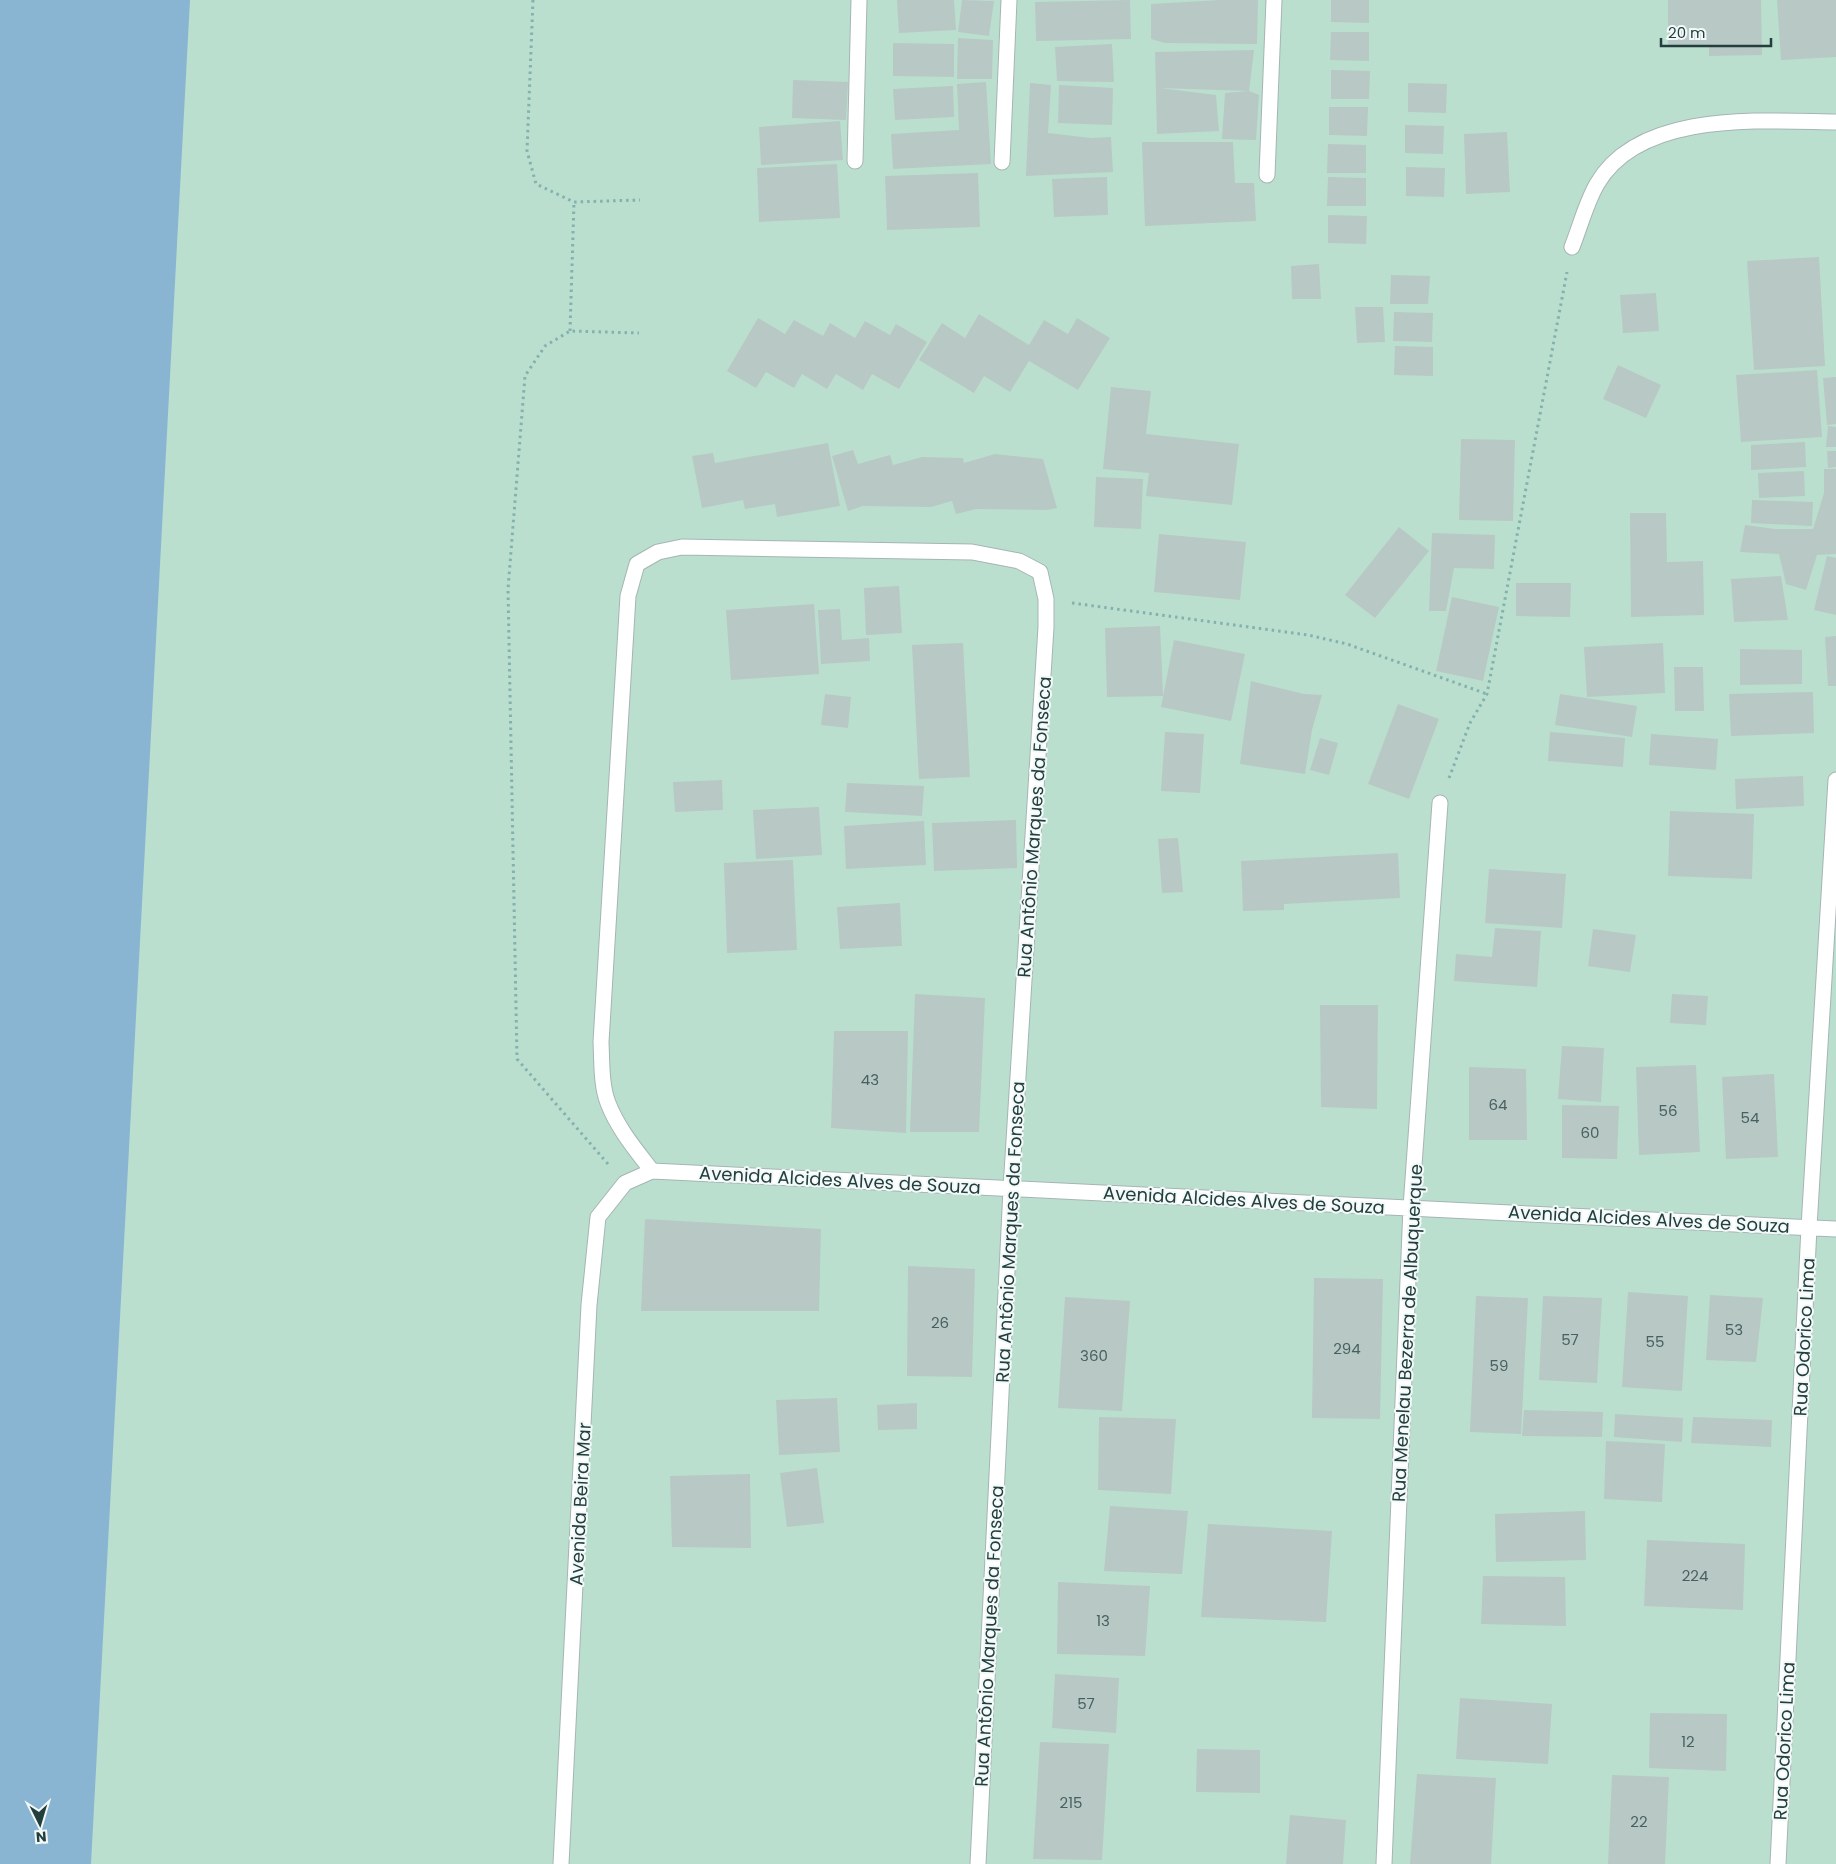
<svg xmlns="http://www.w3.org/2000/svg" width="1836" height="1864" font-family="Poppins,sans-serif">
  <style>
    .green { fill: #bbdfce }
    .water { fill: #89b5d3 }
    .building { fill: #b8c8c5 }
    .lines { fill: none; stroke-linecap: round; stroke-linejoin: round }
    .street-casing { stroke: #a5b5b4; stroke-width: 17 }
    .path { stroke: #82b1af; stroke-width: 3; stroke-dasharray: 2.5 4; stroke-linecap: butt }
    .street { stroke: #fff; stroke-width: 15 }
    .labels { text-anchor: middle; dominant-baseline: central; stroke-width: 4; stroke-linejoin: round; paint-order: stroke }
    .number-label { font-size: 15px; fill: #486160 }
    .street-label { font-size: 18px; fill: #223f3e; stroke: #f3f9f8 }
  </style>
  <rect width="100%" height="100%" fill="#e2edeb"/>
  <!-- green -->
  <path class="green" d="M183,0h1653v1864h-1767z"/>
  <!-- water -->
  <path class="water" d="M0,0h190l-99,1864h-91z"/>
  <!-- building -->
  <path class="building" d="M897,0h57l2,30 -57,3z
    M962,0l32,1 -5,35 -31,-4z
    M1130,0l1,39 -95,2 -1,-39z
    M1220,0h38l-1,44 -92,-1 -14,-4v-35z
    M1331,0h38v23l-38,-1z
    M1668,0h93l1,55 -53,1v-9h-41z
    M1777,0h59v57l-55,3z
    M1331,32h38v29l-39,-1z
    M958,38l35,2 -1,39h-35z
    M893,43l61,1v33l-61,-1z
    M1112,44l2,38 -57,-1 -2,-34z
    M1254,50l-5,41 -89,-3 56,7 3,36 -62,3 -2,-82z
    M1331,70l39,1 -1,28h-38z
    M793,80l55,2 -2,38 -54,-2z
    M986,82l5,82 -98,5 -2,-35 68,-4 -2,-46z
    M1030,83l21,2 -3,48 43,5 20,-1 2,35 -87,4z
    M1408,83l39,1 -1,29 -38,-1z
    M1059,85l54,3 -1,37 -54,-2z
    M953,86l1,31 -59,3 -2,-31z
    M1249,91l10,4 -3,45 -34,-1 3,-46z
    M1329,107h39l-1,29 -38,-1z
    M840,121l3,39 -82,5 -2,-38z
    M1405,125l39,1 -1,28 -38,-1z
    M1507,132l3,60 -44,2 -2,-60z
    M1142,142h91l2,41h19l2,38 -111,5z
    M1328,144l38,1v28h-39z
    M837,164l3,54 -81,4 -2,-54z
    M1406,167l39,1 -1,29 -38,-1z
    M978,173l2,54 -93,3 -2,-54z
    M1107,177l1,38 -54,2 -2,-38z
    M1328,177l38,1v28h-39z
    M1328,215l39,1 -1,28 -38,-1z
    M1819,257l6,109 -71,4 -7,-109z
    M1319,264l2,35h-29l-1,-33z
    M1391,275l39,1 -2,28h-38z
    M1656,293l3,38 -36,2 -3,-38z
    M1355,307h28l2,35 -28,1z
    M1394,312l39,1 -1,29 -39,-1z
    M979,314l50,31 15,-25 24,14 9,-16 33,20 -32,52 -49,-29 -19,31 -26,-16 -10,17 -55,-33 23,-37 23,15z
    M758,318l27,16 9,-14 29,16 7,-13 25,15 10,-17 25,14 6,-11 31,18 -28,47 -27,-15 -9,16 -27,-16 -9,15 -25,-15 -8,14 -28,-16 -10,16 -29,-17z
    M1395,346l38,1v29l-39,-1z
    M1618,365l43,20 -15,33 -43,-19z
    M1817,370l5,67 -81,5 -5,-67z
    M1836,377v47l-9,1 -4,-47z
    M1111,387l40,4 -5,43 93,10 -7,61 -86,-9 3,-23 -46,-4z
    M1828,426l8,1v20h-10z
    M1461,439l54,1 -2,81 -54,-1z
    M1805,442l1,25 -55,3v-25z
    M828,443l12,63 -63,11 -2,-13 -30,5 -2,-9 -41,8 -10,-52 21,-3 2,10z
    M853,450l5,14 32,-9 3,10 29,-8 41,1 1,5 31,-9 48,5 14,49 -10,2 -71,-1 -20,5 -4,-13 -21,6 -68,-1 -15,5 -16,-55z
    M1827,451h9v16l-8,1z
    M1824,469h12v85l-19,1 -11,35 -20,-6 -7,-30 -39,-2 5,-27 30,4h38l11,-36z
    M1804,471l1,25 -46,2 -1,-25z
    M1096,477l47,2 -2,50 -47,-2z
    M1752,500l61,2 -1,24 -61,-3z
    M1630,513h36l1,49 36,-1 1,54 -73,2z
    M1399,527l30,24 -54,67 -30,-23z
    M1432,533l63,2 -1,34 -40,-1 -8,43h-17z
    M1159,534l87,8 -6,58 -86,-8z
    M1827,556l9,2v57l-22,-5z
    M1781,576l7,44 -54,2 -3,-43z
    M1516,583h55l-1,34 -54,-1z
    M899,586l3,47 -36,2 -2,-47z
    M1452,597l47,10 -16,74 -47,-10z
    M814,604l5,70 -88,6 -5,-70z
    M840,609l2,31 27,-2 1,23 -49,3 -3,-54z
    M1160,626l3,70 -56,1 -2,-69z
    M1836,636v50h-8l-3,-49z
    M1174,640l71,14 -14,67 -70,-14z
    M963,643l7,134 -51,2 -7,-134z
    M1663,643l2,50 -78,4 -3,-50z
    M1740,649l62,1v34l-62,1z
    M1674,667h29l1,44h-29z
    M1251,681l53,13 18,1 -10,35 -7,44 -65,-10z
    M1813,692l1,41 -83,3 -2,-42z
    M825,694l26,3 -3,31 -27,-3z
    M1560,694l77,12 -5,31 -77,-12z
    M1398,704l41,15 -30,80 -41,-15z
    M1165,732l39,2 -4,59 -39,-2z
    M1550,732l75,6 -2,29 -75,-6z
    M1651,734l67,5 -2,31 -67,-5z
    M1320,738l18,5 -9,32 -19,-5z
    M1803,776l1,30 -68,3 -1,-30z
    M722,780l1,30 -48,2 -2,-30z
    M847,783l77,3 -2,30 -77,-4z
    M819,807l3,48 -66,4 -3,-49z
    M1670,811l84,3 -2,65 -84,-3z
    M1016,820l1,48 -83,3 -2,-48z
    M924,821l2,44 -80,4 -2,-43z
    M1178,838l5,54 -21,1 -4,-54z
    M1398,853l2,45 -116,6v6l-41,1 -2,-50z
    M793,860l4,90 -70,3 -3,-90z
    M1489,869l77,5 -4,54 -77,-5z
    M900,903l2,43 -62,3 -3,-42z
    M1495,928l46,3 -4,56 -83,-6 2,-27 36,3z
    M1593,929l43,6 -6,37 -42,-6z
    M915,994l70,4 -6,134h-69z
    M1672,994l36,2 -2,29 -36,-2z
    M1320,1005h58l-1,104 -56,-2z
    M834,1031h74l-2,102 -75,-5z
    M1562,1046l42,2 -3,54 -43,-3z
    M1696,1065l4,87 -61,3 -3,-88z
    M1469,1067l57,2 1,71h-58z
    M1774,1074l4,83 -52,2 -4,-82z
    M1562,1105l57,1 -2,53 -55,-1z
    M645,1219l176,10 -2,82h-178z
    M908,1266l67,3 -3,108 -65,-1z
    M1314,1278l69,1 -3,140 -68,-1z
    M1628,1292l60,4 -6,95 -60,-4z
    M1710,1295l53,3 -7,64 -50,-2z
    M1476,1296l52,2 -7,136 -51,-2z
    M1543,1296l59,2 -5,85 -58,-3z
    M1065,1297l65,4 -8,110 -64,-3z
    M837,1398l3,54 -61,3 -3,-55z
    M917,1403v26l-39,1 -1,-25z
    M1524,1410l79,2 -1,25 -80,-1z
    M1615,1414l68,4 -1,24 -68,-5z
    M1099,1417l77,2 -5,75 -73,-4z
    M1693,1417l79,3 -1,27 -80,-4z
    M1606,1441l59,3 -3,58 -58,-3z
    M817,1468l7,55 -37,4 -7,-54z
    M750,1474l1,74 -79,-1 -2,-71z
    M1110,1506l78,5 -6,63 -78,-3z
    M1585,1511l1,49 -90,2 -1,-48z
    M1208,1524l124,7 -6,91 -125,-5z
    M1647,1540l98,4 -2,66 -99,-4z
    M1483,1576l82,1 1,49 -85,-2z
    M1058,1582l92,4 -5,70 -88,-2z
    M1055,1674l64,4 -3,55 -64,-5z
    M1460,1698l92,6 -4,60 -92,-5z
    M1650,1713l77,1 -1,57 -77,-3z
    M1040,1742l69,2 -7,116 -69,-1z
    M1197,1749l63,1v43l-64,-1z
    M1417,1774l79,4 -5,86h-81z
    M1612,1775l57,2 -4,87h-57z
    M1290,1815l56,5 -3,44h-57z"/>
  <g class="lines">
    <!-- street casing -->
    <g class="street-casing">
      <path id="street" d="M855,161l4,-161
        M1002,162l7,-162
        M1267,175l7,-175
        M1572,247c8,-20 14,-44 25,-63 43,-74 166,-63 239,-62
        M652,1171c-16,-21 -34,-42 -44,-68 -7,-18 -6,-41 -7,-61l27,-446 9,-32 21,-12 24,-5 290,5 47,9 21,11 6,27v28l-35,562 -33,675
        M561,1864l28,-559 9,-88 27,-34 27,-12 1184,58
        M1384,1864l27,-657 29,-404
        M1778,1864l31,-637 27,-447"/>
    </g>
    <!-- path -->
    <path class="path" d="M533,0l-6,151 9,33 38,18 66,-2
      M570,331l4,-129
      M1072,603l236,32 39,9 140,50
      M1449,778l21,-55 17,-29 80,-422
      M608,1164l-91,-105 -9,-470 17,-213 20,-30 25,-15 69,2"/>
    <!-- street -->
    <use href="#street" class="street"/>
  </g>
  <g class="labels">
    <!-- number labels -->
    <g class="number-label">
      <text x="870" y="1079">43</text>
      <text x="1498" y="1104">64</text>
      <text x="1668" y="1110">56</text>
      <text x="1750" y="1117">54</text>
      <text x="1590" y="1132">60</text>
      <text x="940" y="1322">26</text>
      <text x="1734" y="1329">53</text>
      <text x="1570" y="1339">57</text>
      <text x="1655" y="1341">55</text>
      <text x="1347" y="1348">294</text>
      <text x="1094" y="1355">360</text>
      <text x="1499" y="1365">59</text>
      <text x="1695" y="1575">224</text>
      <text x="1103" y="1620">13</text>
      <text x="1086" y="1703">57</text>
      <text x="1688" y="1741">12</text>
      <text x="1071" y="1802">215</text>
      <text x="1639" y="1821">22</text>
    </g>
    <!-- street labels -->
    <g class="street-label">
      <text transform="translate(1034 827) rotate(-86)">Rua Antônio Marques da Fonseca</text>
      <text transform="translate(840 1180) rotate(3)">Avenida Alcides Alves de Souza</text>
      <text transform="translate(1244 1200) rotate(3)">Avenida Alcides Alves de Souza</text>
      <text transform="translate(1649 1219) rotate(3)">Avenida Alcides Alves de Souza</text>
      <text transform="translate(1010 1232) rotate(-87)">Rua Antônio Marques da Fonseca</text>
      <text transform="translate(1407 1333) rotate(-87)">Rua Menelau Bezerra de Albuquerque</text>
      <text transform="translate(1804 1337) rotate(-87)">Rua Odorico Lima</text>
      <text transform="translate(580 1504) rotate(-87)">Avenida Beira Mar</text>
      <text transform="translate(989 1636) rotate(-87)">Rua Antônio Marques da Fonseca</text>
      <text transform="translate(1784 1741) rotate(-87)">Rua Odorico Lima</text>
    </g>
  </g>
  <!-- north arrow -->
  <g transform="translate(40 1824) rotate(175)" stroke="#f3f9f8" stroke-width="4" paint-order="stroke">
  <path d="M0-4L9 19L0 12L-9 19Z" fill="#223f3e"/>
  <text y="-8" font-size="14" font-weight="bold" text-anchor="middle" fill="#223f3e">N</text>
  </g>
  <!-- scale -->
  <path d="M1661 38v8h110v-8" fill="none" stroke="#223f3e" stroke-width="2.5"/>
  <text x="1668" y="38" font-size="15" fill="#223f3e" stroke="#f3f9f8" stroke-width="4" paint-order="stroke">20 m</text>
</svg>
